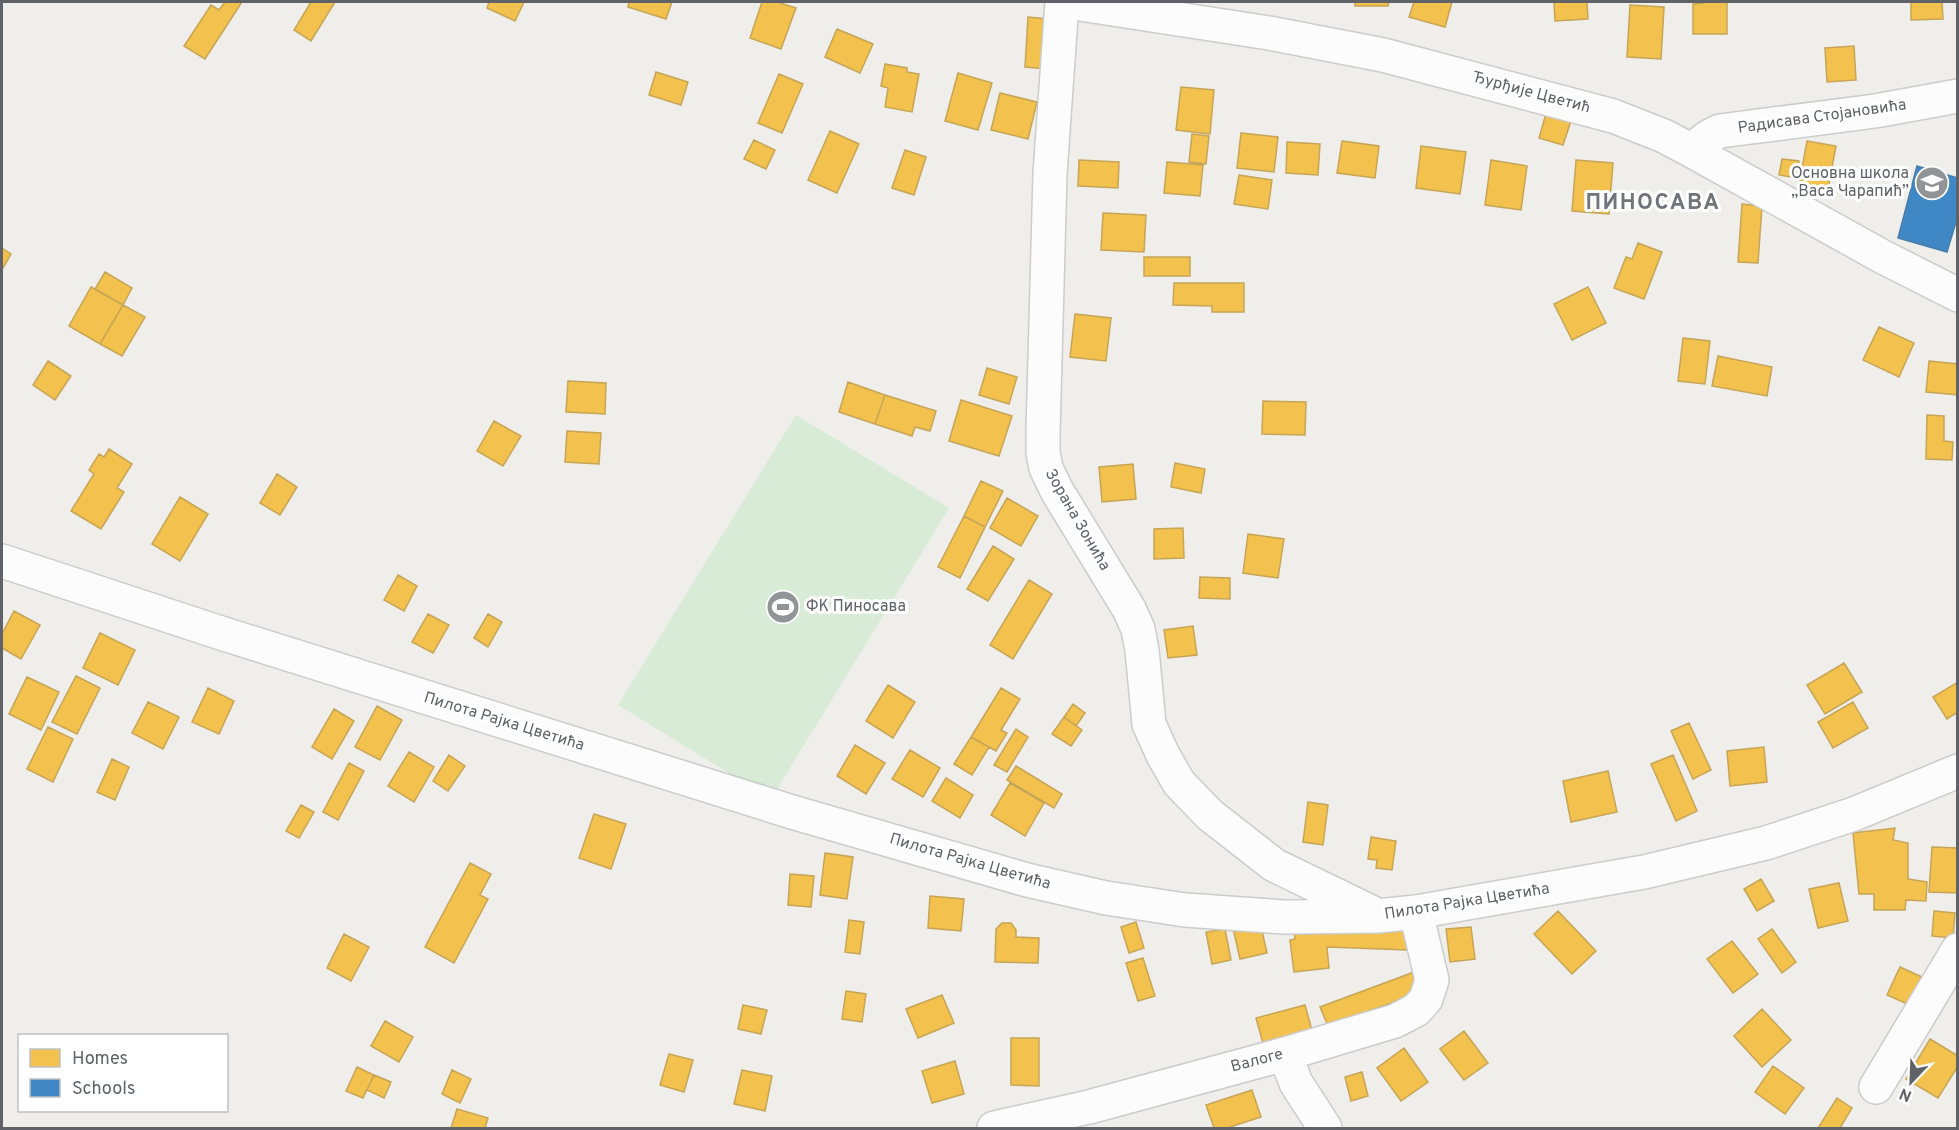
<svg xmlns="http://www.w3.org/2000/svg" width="1959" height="1130" font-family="Overpass,sans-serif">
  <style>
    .green { fill: #d8ebd6 }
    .homes { fill: #f2c14e; stroke: #c6a556; stroke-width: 1.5 }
    .schools { fill: #3f88c5; stroke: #497da9; stroke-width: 1.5 }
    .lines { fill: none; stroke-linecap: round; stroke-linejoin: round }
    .minor-casing { stroke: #cbcccc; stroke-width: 36 }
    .minor { stroke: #fdfcfc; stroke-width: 33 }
    .labels { text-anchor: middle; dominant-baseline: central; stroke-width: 6; stroke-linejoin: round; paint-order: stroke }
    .street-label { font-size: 16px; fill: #5f6368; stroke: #fff }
    .poi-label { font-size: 16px; fill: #5f6368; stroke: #fff; text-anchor: end }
    .district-label { font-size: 22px; font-weight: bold; letter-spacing: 1.5px; fill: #70757a; stroke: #fff }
  </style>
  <rect width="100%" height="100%" fill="#efeeea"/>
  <!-- green -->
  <path class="green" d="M796,415l153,93 -178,291 -153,-94z"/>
  <!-- homes -->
  <path class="homes" d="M225,2h17l-37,57 -21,-13 27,-41 8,5z
    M311,2h24l-24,39 -17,-11z
    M489,2h35l-9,19 -28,-13z
    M629,2h43l-6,17 -38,-12z
    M762,2h15l19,6 -15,41 -31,-11z
    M1355,2h34l-1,4h-33z
    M1414,2h38l-7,25 -36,-10z
    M1554,2h33l1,17 -33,2z
    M1704,2h23v32h-34v-30l11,-1z
    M1911,2h31l1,17 -32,1z
    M1630,5l34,2 -3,52 -34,-2z
    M1028,17l20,2 -3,50 -20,-2z
    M837,29l36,15 -13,29 -35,-16z
    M1854,46l2,34 -29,2 -2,-34z
    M885,64l22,4v4l12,2 -7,38 -27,-5 3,-19 -7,-2z
    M656,72l32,10 -7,23 -32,-10z
    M958,73l34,10 -14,47 -33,-9z
    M779,74l24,10 -21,49 -24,-10z
    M1181,87l33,3 -4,44 -34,-4z
    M1000,93l37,9 -9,37 -37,-9z
    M1547,110l25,8 -9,27 -24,-7z
    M830,131l29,13 -22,49 -29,-13z
    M1241,133l37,4 -4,35 -37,-4z
    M1192,134l17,2 -3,28 -17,-2z
    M754,140l21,10 -9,19 -22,-10z
    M1342,141l37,5 -4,32 -38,-5z
    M1807,141l29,5 -8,43 -29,-5z
    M1287,142l33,2 -2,31 -32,-2z
    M1421,146l45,6 -6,42 -44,-6z
    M905,150l21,7 -12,38 -22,-7z
    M1782,159l17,2 -3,17 -17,-3z
    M1079,160l40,2 -1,26 -40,-2z
    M1491,160l36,6 -6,44 -36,-5z
    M1576,160l37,3 -4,51 -37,-3z
    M1167,162l36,3 -3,31 -36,-3z
    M1239,175l33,5 -4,29 -34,-5z
    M1742,204l20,2 -4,57 -20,-1z
    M1103,213l43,2 -2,37 -43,-2z
    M1638,243l24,9 -18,47 -30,-11 12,-31 6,2z
    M2,248l9,6 -9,16z
    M1144,257h46v19h-46z
    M105,272l27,16 -9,17 -28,-16z
    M1174,283h70v29h-32v-6l-39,-1z
    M91,287l32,18 -23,39 -31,-18z
    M1588,287l18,36 -34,17 -18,-36z
    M123,305l22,12 -23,39 -22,-12z
    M1075,314l36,4 -5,43 -36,-4z
    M1879,327l35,16 -15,34 -36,-17z
    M1683,338l27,3 -5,43 -27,-3z
    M1718,356l54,11 -5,29 -55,-10z
    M48,361l23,15 -16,24 -22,-15z
    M1929,361l29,3v31l-32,-3z
    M987,368l30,9 -8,27 -30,-9z
    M568,381l38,2 -1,31 -39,-2z
    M848,382l37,13 -10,29 -36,-12z
    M885,395l51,16 -6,20 -15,-4 -3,9 -37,-12z
    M961,400l51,16 -13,40 -50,-15z
    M1263,401l43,1 -1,33 -43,-1z
    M1927,415l17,1v25l9,1 -1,18 -26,-1z
    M494,421l27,15 -18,30 -26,-15z
    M567,431l34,2 -2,31 -34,-2z
    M109,449l23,15 -15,24 7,4 -23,37 -30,-18 23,-37 -5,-4 10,-16 5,3z
    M1175,463l30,6 -4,24 -30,-6z
    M1133,464l3,35 -34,3 -3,-35z
    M277,474l20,13 -17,28 -20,-12z
    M981,481l22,10 -18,36 -21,-11z
    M180,497l28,17 -28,47 -28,-17z
    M1007,498l31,18 -17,30 -31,-18z
    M964,516l21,11 -25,51 -22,-11z
    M1183,528l1,30 -30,1v-30z
    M1248,534l36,5 -6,39 -35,-5z
    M993,546l21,13 -26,42 -21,-12z
    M398,575l19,11 -13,25 -20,-11z
    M1200,577l30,1v21l-31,-1z
    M1029,580l23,14 -39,65 -23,-14z
    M14,611l26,14 -19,34 -19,-11v-14z
    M428,614l21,11 -16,28 -21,-11z
    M488,614l14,8 -14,25 -14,-9z
    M1193,626l4,29 -29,3 -4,-28z
    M100,633l35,17 -17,35 -35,-17z
    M1844,663l18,29 -37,22 -18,-29z
    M76,676l24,12 -23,46 -25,-12z
    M27,677l32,15 -18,38 -32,-16z
    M1958,682v30l-11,7 -14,-22z
    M888,685l27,17 -22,36 -27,-17z
    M208,688l26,13 -15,33 -27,-12z
    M1001,688l19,11 -19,31 6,3 -11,18 -25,-14z
    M148,702l31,15 -16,32 -31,-16z
    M1853,702l15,26 -35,20 -15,-26z
    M1073,704l12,9 -9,13 -12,-9z
    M377,706l25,14 -22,40 -25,-13z
    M334,709l20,12 -22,38 -20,-12z
    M1064,717l18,13 -11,16 -19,-12z
    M1689,723l22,47 -18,9 -22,-48z
    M48,727l25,12 -20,43 -26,-13z
    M1016,729l12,8 -21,35 -13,-7z
    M971,737l18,10 -17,28 -18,-11z
    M855,745l30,18 -19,31 -29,-18z
    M1764,747l3,35 -37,4 -3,-35z
    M910,750l30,18 -17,29 -31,-18z
    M409,752l25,15 -20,35 -26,-16z
    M449,755l16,11 -17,25 -15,-10z
    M1673,755l24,56 -21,10 -25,-57z
    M112,759l17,8 -14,33 -18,-8z
    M349,763l15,8 -26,49 -15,-8z
    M1016,766l46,28 -8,14 -47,-28z
    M1608,771l9,41 -46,10 -8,-41z
    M946,778l27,17 -13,23 -28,-17z
    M1010,783l34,20 -19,33 -34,-21z
    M1308,802l20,3 -5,40 -20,-3z
    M301,805l13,7 -15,26 -13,-7z
    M594,814l32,10 -15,45 -32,-11z
    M1895,828l-2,12 15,3v36l19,3 -1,19 -20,-1 -1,10h-31v-16h-15l-6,-61z
    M1371,837l25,4 -4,29 -16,-2 1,-8 -9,-1z
    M1932,847l26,1v45l-29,-1z
    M825,853l28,4 -6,42 -27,-4z
    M470,863l21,11 -11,21 8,4 -34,64 -29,-16z
    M790,874l24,2 -3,31 -23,-2z
    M1761,879l13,22 -17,10 -13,-22z
    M1839,883l9,38 -30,7 -9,-39z
    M930,896l34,3 -3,32 -33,-3z
    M1558,911l38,40 -24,23 -38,-40z
    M1934,911l21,2 -2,25 -21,-2z
    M849,920l15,2 -4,32 -15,-2z
    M1136,922l8,26 -15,5 -8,-26z
    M1260,922l7,31 -27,6 -7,-31z
    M1002,923h9l5,7v7l23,1 -1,25 -43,-1 1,-33z
    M1293,924h115l-1,26 -80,-3 2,21 -35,4 -4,-32 5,-1z
    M1471,927l4,32 -25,3 -4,-33z
    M1225,929l6,31 -19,4 -6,-32z
    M1772,929l24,33 -14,11 -24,-34z
    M344,934l25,13 -18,34 -24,-13z
    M1732,941l26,33 -25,19 -26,-34z
    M1143,958l12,38 -17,5 -12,-38z
    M1900,967l29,13 -13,28 -29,-13z
    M1414,972l5,11 -11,14 -80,29 -8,-19z
    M846,991l20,3 -4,28 -20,-3z
    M942,995l12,28 -36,15 -12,-29z
    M743,1005l24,5 -6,24 -23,-5z
    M1305,1005l8,29 -49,13 -8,-29z
    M1762,1009l29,31 -29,27 -28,-31z
    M385,1021l28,16 -14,25 -28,-16z
    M1464,1031l24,32 -24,17 -24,-31z
    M1011,1038h28v48l-28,-1z
    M1930,1039l28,17v10l-20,32 -32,-19z
    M1404,1048l24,34 -27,19 -24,-33z
    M669,1054l24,6 -9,32 -24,-7z
    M955,1061l9,33 -32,9 -10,-32z
    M1773,1066l31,22 -19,26 -30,-22z
    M357,1067l17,8 -11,23 -17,-7z
    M452,1070l19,9 -11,24 -18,-9z
    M742,1070l30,6 -7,35 -31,-7z
    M1362,1072l6,24 -17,5 -6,-24z
    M374,1075l17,7 -7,16 -17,-8z
    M1252,1090l9,27 -34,11h-13l-8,-23z
    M1837,1098l15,10 -12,20h-22z
    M457,1109l31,9 -3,10h-34z"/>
  <!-- schools -->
  <path class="schools" d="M1917,166l41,12v44h-2l-9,30 -49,-14z"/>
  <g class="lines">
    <!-- minor casing -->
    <g class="minor-casing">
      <path id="minor" d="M1062,2l-12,172 -7,259v20l3,15 11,23 72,118 9,20 4,21 7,74 14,31 16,28 31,32 64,50 97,47
        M1067,2l202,31 114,22 230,61 51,20 30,16 189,105 75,38
        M1694,152c6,-11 15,-16 26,-21l155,-20 83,-15
        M2,561l222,73 568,178 235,68 79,18 79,12 99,7 94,-1 38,-4 228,-40 122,-29 88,-29 104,-43
        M1285,1054l11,29 29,45
        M1876,1087l82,-137
        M994,1128l95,-21 196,-53 110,-33 21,-11 10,-11 6,-19 -16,-68"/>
    </g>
    <!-- minor -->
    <use href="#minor" class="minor"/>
  </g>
  <!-- icons -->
  <defs>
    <g id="school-disc" transform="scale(1.725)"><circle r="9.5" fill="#919496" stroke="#fff"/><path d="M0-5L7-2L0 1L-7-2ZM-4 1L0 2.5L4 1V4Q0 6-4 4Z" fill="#fff"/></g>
    <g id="stadium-disc" transform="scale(1.725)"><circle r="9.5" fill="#919496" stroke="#fff"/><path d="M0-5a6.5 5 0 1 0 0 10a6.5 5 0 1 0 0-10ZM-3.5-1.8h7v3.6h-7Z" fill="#fff"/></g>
  </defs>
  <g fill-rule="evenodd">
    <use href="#school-disc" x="1932" y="183"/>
    <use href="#stadium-disc" x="783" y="607"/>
  </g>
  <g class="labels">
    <!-- street labels -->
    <g class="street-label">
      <text transform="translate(1531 93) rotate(15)">Ђурђије Цветић</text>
      <text transform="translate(1822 117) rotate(-8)">Радисава Стојановића</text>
      <text transform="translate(1077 520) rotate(60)">Зорана Зонића</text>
      <text transform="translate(504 722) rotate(17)">Пилота Рајка Цветића</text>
      <text transform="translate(970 862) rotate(16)">Пилота Рајка Цветића</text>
      <text transform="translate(1467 902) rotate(-9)">Пилота Рајка Цветића</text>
      <text transform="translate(1257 1061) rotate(-15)">Валоге</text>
    </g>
    <!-- poi labels -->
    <g class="poi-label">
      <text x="1909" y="174">Основна школа<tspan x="1909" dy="18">„Васа Чарапић”</tspan></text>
      <text x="806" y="607" text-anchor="start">ФК Пиносава</text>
    </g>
    <!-- district labels -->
    <g class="district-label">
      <text x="1653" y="203">ПИНОСАВА</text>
    </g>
  </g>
  <!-- border -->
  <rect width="1959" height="1130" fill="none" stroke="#5f6368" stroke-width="6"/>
  <!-- legend -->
  <rect x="18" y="1034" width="210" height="78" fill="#ffffff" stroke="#bfc1c3" stroke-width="1.5"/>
  <rect x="30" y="1049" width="30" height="18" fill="#f2c14e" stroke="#bfc1c3" stroke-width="1.5"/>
  <text x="72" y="1064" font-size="18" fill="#5f6368">Homes</text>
  <rect x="30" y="1079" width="30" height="18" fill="#3f88c5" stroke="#bfc1c3" stroke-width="1.5"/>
  <text x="72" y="1094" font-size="18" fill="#5f6368">Schools</text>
  <!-- north arrow -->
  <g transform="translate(1911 1082) rotate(203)" stroke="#ffffff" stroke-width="4.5" paint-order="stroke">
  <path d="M0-4.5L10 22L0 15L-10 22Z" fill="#5f6368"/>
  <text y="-9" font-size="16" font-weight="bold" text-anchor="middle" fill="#5f6368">N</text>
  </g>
</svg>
